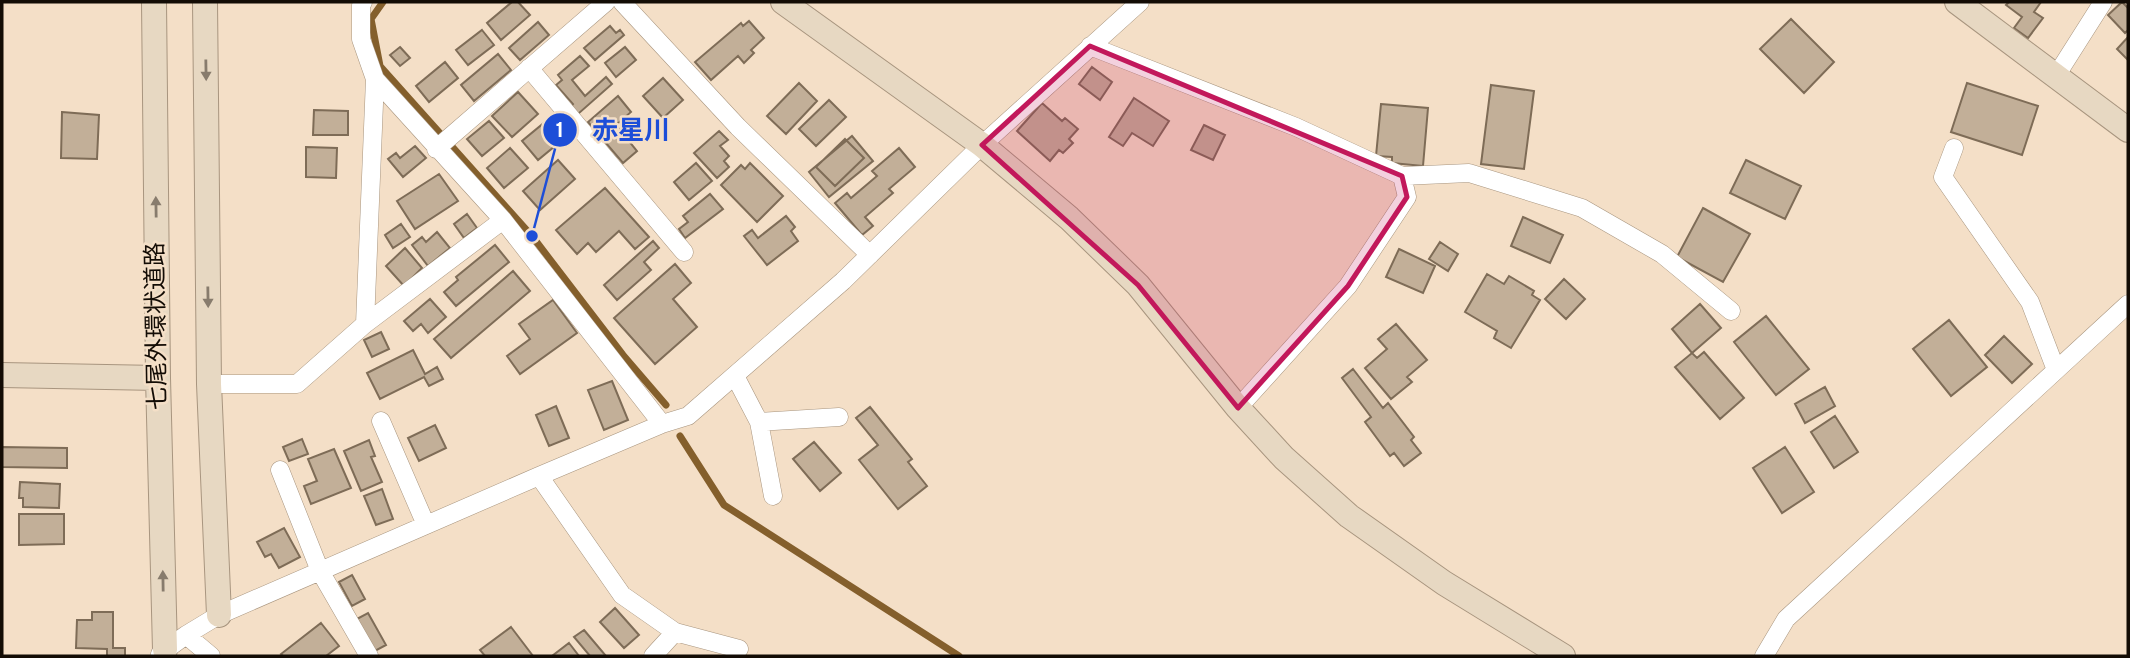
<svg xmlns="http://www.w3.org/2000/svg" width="2130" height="658" font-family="Overpass,'Noto Sans JP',sans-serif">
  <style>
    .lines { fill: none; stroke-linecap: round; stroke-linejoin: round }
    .stream { stroke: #845f2c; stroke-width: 7 }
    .building { fill: #c2af98; stroke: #7e6c57; stroke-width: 2 }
    .street-casing { stroke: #a8957f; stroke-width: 19 }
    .secondary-casing { stroke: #a8957f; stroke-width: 26 }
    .street { stroke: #fff; stroke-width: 18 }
    .secondary { stroke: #e7d8c2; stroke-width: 24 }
    .oneway { fill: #887c6d }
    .marked { fill: #c2185b; fill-opacity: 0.2; stroke: #c2185b; stroke-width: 5; stroke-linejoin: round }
    .labels { text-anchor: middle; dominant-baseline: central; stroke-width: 5; stroke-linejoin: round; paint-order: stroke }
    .street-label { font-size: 24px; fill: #130c05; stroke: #f4dfc7 }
    .leader { fill: none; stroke: #1d4ed8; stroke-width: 2.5 }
    .callout-dot { fill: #1d4ed8; stroke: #f4dfc7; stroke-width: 2.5 }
    .mark-label { font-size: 21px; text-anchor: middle; font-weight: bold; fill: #fff }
    .callout-label { font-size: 26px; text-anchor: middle; font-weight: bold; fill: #1d4ed8; stroke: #f4dfc7; stroke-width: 5; stroke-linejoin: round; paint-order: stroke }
  </style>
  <rect width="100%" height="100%" fill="#f4dfc7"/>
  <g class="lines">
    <!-- stream -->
    <path class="stream" d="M383,2l-12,17 9,47 152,170 91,119 43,50
      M680,436l44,69 235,151"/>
  </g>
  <!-- building -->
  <path class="building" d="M512,2h6l12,13 -29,25 -14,-17z
    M2009,2h32l-7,10 9,6 -15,20 -14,-10 8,-11 -16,-12z
    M2122,2l6,6v22l-3,3 -17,-18z
    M1791,19l43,43 -30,31 -44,-44z
    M749,21l15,17 -13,12 3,3 -10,10 -6,-7 -27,24 -16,-18 46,-39 2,3z
    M538,22l11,13 -29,25 -11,-12z
    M610,26l6,7 4,-3 4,5 -29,25 -11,-12z
    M482,30l12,15 -26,20 -12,-15z
    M2128,37v23l-11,-11z
    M400,47l10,11 -10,8 -10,-11z
    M625,47l11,13 -20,17 -11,-14z
    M498,54l13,16 -37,31 -13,-16z
    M580,56l9,10 -17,14 13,16 21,-19 6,7 -34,30 -7,-7 2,-3 -17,-19 6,-5 -4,-5z
    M445,62l13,16 -29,24 -13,-16z
    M1092,67l20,15 -12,18 -21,-16z
    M663,78l20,22 -20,18 -20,-22z
    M799,83l18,18 -31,33 -19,-18z
    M1967,83l71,23 -16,49 -71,-23z
    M1491,85l43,6 -10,78 -43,-5z
    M518,92l20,22 -26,23 -20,-21z
    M618,96l13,16 -15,13 21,26 -14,12 -35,-41z
    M1134,98l35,23 -16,25 -21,-13 -9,13 -14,-9z
    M829,100l17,17 -30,29 -17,-17z
    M1042,103l20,18 3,-3 13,11 -9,10 4,4 -10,10 -4,-3 -9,11 -33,-30z
    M1381,104l47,4 -5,58 -31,-3v-6l-16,-1z
    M314,110l34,1v24h-35z
    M62,112l37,3 -2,44 -36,-1z
    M489,121l15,17 -22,18 -15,-17z
    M545,122l16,19 -23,19 -16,-19z
    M1204,125l21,10 -12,25 -22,-10z
    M719,131l9,9 -8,6 9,10 -5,5 5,6 -12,11 -23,-25z
    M852,136l21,25 -44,36 -20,-25z
    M845,139l19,19 -29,28 -19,-19z
    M415,146l11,12 -23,19 -15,-18 8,-6 4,5z
    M306,147l31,1 -1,30 -30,-1z
    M510,148l18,20 -24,20 -17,-20z
    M899,148l16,19 -26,22 4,4 -28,24 8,9 -11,9 -27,-32 12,-10 4,5 26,-22 -5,-5z
    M558,160l17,19 -35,31 -17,-19z
    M1746,160l55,26 -16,33 -55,-26z
    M696,163l16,18 -23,19 -15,-18z
    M750,163l33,33 -26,26 -36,-37 20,-20 4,4z
    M439,174l19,27 -43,28 -18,-28z
    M605,188l44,49 -14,12 -16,-18 -23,21 -8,-9 -11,11 -21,-24z
    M710,194l13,15 -38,29 -6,-9 9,-7 -5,-6z
    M1703,208l47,26 -27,48 -46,-25z
    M467,214l10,14 -13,10 -10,-14z
    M786,216l9,11 -4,4 7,10 -31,24 -23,-29 8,-6 6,8z
    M1523,217l40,18 -13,28 -39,-17z
    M401,224l9,13 -17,11 -8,-13z
    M437,232l13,16 -22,18 -16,-21 10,-8 4,5z
    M653,241l6,7 -15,14 7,8 -34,30 -13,-15z
    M1440,242l18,12 -10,17 -19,-12z
    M495,245l14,17 -53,44 -12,-14 14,-12 -2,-3z
    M405,248l17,20 -18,18 -18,-20z
    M1399,249l36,17 -12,27 -37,-16z
    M675,264l16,19 -18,16 24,28 -42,37 -41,-46z
    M513,271l17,20 -79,67 -17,-19z
    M1487,274l17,10 5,-8 25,15 -2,4 8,5 -29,48 -17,-10 3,-7 -32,-19z
    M1564,279l21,20 -19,20 -21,-20z
    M430,299l16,18 -18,16 -7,-9 -8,7 -9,-10z
    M553,300l24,33 -57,41 -13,-18 23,-17 -11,-15z
    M1700,304l21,24 -29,25 -20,-24z
    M1766,316l43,53 -33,26 -42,-53z
    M1949,320l38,47 -36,29 -38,-47z
    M1396,324l31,36 -20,17 5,5 -21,17 -26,-31 22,-19 -9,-10z
    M381,332l8,17 -17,8 -8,-17z
    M2004,336l28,28 -20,19 -27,-28z
    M413,350l12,24 12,-7 6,12 -14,7 -5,-9 -44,22 -13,-26z
    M1704,352l40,46 -24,21 -45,-52 17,-14 5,5z
    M1353,369l30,39 5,-5 26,34 -3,3 10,13 -17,13 -10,-13 -4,3 -25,-34 6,-5 -29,-39z
    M612,381l16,39 -24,10 -16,-40z
    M1825,387l10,19 -30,17 -10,-19z
    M556,406l13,32 -20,8 -13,-31z
    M870,407l42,52 -4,3 19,24 -29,23 -39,-49 19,-15 -22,-27z
    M1835,416l23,36 -24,16 -23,-36z
    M435,425l11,23 -27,13 -11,-23z
    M302,439l6,15 -19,7 -6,-14z
    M369,440l6,16 -4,1 11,25 -21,9 -17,-40z
    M814,442l27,31 -21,18 -27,-32z
    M2,447l65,1v20l-65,-1z
    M1785,447l29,45 -32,21 -29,-45z
    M334,449l17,39 -40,16 -7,-18 13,-5 -9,-22z
    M20,482l40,2 -1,24 -36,-1v-9h-4z
    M382,489l11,30 -17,6 -12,-29z
    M19,514h45v30l-45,1z
    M284,528l16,29 -21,11 -8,-14 -6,3 -8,-15z
    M352,575l13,24 -13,7 -13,-24z
    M615,608l24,27 -15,13 -24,-26z
    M92,612h21v36h12v8h-18v-7l-31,-1 1,-28h15z
    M368,613l18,32 -13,7 -18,-32z
    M321,623l18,23 -13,10h-43l-2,-2z
    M511,627l22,29h-48l-5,-6z
    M584,630l22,26h-16l-16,-19z
    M569,643l10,13h-27z"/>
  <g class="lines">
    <!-- street casing -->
    <g class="street-casing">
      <path id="street" d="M363,2l-2,3v34l14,40 128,141 159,204
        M622,2l116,125 132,128
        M1090,46l206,81 106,49 5,21 -59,89 -110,122
        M529,68l155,184
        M2056,76l47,-74
        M1954,148l-11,29 87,125 26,68
        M436,149l170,-147
        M1402,176l67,-3 113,35 80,46 69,57
        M365,324l138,-104
        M735,376l24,46 80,-5
        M209,384h88l68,-60 10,-245
        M381,421l45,104
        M759,422l14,74
        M280,470l40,101 49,85
        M539,476l83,119 53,37 64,17
        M186,635l25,21
        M160,654l26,-19 33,-20 320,-139 123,-52 26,-8 155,-135 139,-136 158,-143
        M653,656l22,-24
        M1764,656l22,-37 342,-315"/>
    </g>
    <!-- secondary casing -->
    <g class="secondary-casing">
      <path id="secondary" d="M154,2l4,376 7,272
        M205,2l4,382 10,231
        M783,2l199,143 87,73 69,67 100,123 46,50 65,58 95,67 119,73
        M1957,2l171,128
        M2,375l156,3"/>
    </g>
    <!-- street -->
    <use href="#street" class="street"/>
    <!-- secondary -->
    <use href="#secondary" class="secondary"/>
  </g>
  <!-- one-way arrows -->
  <defs><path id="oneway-solid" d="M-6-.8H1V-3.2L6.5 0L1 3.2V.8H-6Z" transform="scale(1.75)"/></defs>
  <g class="oneway">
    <use href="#oneway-solid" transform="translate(206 70) rotate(89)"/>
    <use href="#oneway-solid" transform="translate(156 207) rotate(-91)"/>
    <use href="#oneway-solid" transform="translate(208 297) rotate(89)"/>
    <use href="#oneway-solid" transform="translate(163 581) rotate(-91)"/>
  </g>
  <!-- marked area -->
  <path class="marked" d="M1090,46l312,130 5,21 -59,89 -110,122 -100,-123 -156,-140z"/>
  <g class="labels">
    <!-- street labels -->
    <g class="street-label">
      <text transform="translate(158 326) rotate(-91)">七尾外環状道路</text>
    </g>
  </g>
  <!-- callouts -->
  <path class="leader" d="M532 236L560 130"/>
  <g class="callout-dot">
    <circle cx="532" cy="236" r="7"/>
    <circle cx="560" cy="130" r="18"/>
  </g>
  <g class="mark-label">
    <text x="560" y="137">1</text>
  </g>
  <g class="callout-label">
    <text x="631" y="139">赤星川</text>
  </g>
  <!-- border -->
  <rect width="2130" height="658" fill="none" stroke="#130c05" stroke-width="7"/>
</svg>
